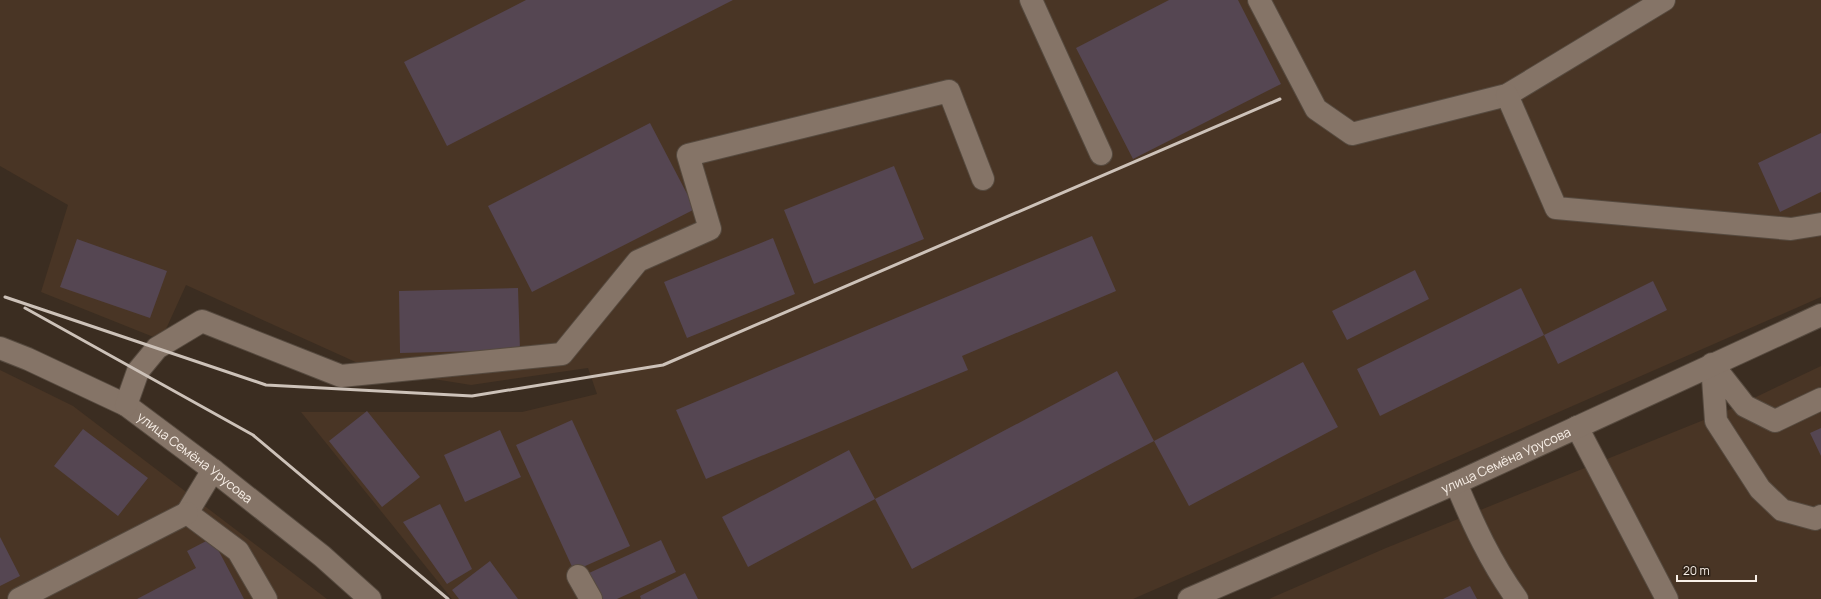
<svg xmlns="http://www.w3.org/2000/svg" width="1821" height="599" font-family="Manrope,sans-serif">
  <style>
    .built { fill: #493525 }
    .building { fill: #554652 }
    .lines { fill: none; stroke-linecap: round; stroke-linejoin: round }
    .minor-casing { stroke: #564a3f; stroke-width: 24 }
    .minor { stroke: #857467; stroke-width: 22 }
    .rail { stroke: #cdc2b9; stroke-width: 3 }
    .labels { text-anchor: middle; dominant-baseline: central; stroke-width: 4; stroke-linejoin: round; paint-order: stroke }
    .street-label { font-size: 13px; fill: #f9f0e8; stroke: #302318 }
  </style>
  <rect width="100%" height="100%" fill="#3b2d21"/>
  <!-- built -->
  <path class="built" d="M0,0h1821v297l-688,302h-681l-151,-187h221l75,-18 -9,-26 -117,17 -100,-16 -185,-84 -25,55 -120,-48 27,-87 -68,-39z
    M1821,366v233h-552l117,-51 345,-139z
    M0,370l73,36 254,193h-327z"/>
  <!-- building -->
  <path class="building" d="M526,0h207l-286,146 -43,-84z
    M1169,0h69l43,84 -148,75 -57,-111z
    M650,123l45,86 -163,83 -44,-86z
    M1821,133v59l-41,20 -22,-49z
    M894,166l30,73 -110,45 -30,-74z
    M1092,236l24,55 -154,65 6,14 -262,109 -30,-69z
    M773,238l22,56 -108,44 -23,-56z
    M77,239l90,32 -17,47 -90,-31z
    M1415,270l14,29 -82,41 -15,-29z
    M1653,281l14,29 -109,54 -14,-29z
    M518,288l2,62 -120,3 -1,-62z
    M1521,288l23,47 -164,81 -23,-47z
    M1303,362l35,65 -149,79 -35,-65z
    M1117,371l37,70 -242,128 -37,-70z
    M367,411l53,66 -38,30 -53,-66z
    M572,420l58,126 -56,25 -58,-126z
    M1821,428v28l-11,-23z
    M83,429l65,49 -30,38 -64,-50z
    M500,430l21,47 -56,25 -21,-47z
    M849,450l26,49 -127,68 -26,-50z
    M440,504l32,65 -25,15 -44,-62z
    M0,537l20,39 -20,10z
    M212,538l32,61h-107l59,-31 -9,-17z
    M661,540l15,32 -59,27h-16l-12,-26z
    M490,561l28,38h-59l-7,-9z
    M685,573l13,26h-57l-1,-3z
    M1470,586l7,13h-34z"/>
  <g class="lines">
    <!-- minor casing -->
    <g class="minor-casing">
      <g id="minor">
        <path d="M1031,0l70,154"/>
        <path d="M1259,0l57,109 36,25 155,-39 157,-95"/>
        <path d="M1507,95l49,113 235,21 30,-5"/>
        <path id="s1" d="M0,348l28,11 98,46 87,65 109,86 48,43"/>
        <path d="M1821,399l-46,22 -30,-15 -33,-42 4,57 44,68 22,21 33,9 6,-3"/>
        <path d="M126,405l12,-34 19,-23 45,-27 139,55 221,-22 76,-93 72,-32 -22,-74 261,-64 34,88"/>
        <path d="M1577,427l90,172"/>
        <path d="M213,470l-26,43 51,38 28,48"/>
        <path d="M1456,483c17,41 35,80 61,116"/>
        <path d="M578,576l13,23"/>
        <path d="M19,599l168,-86"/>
        <path id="s2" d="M1189,599l267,-116 365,-168"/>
      </g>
    </g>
    <!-- minor -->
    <use href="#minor" class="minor"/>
    <!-- rail -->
    <path class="rail" d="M5,297l261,88 206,11 191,-31 617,-266
      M25,308l228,127 195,164"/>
  </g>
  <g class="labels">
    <!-- street labels -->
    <g class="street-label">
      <text stroke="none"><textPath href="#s1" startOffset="225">улица Семёна Урусова</textPath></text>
      <text stroke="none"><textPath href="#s2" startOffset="346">улица Семёна Урусова</textPath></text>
    </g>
  </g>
  <!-- scale -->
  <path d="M1677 575v6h79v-6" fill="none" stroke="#f9f0e8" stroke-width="2"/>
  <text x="1683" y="575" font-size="12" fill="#f9f0e8" stroke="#302318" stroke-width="3" paint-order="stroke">20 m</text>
</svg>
